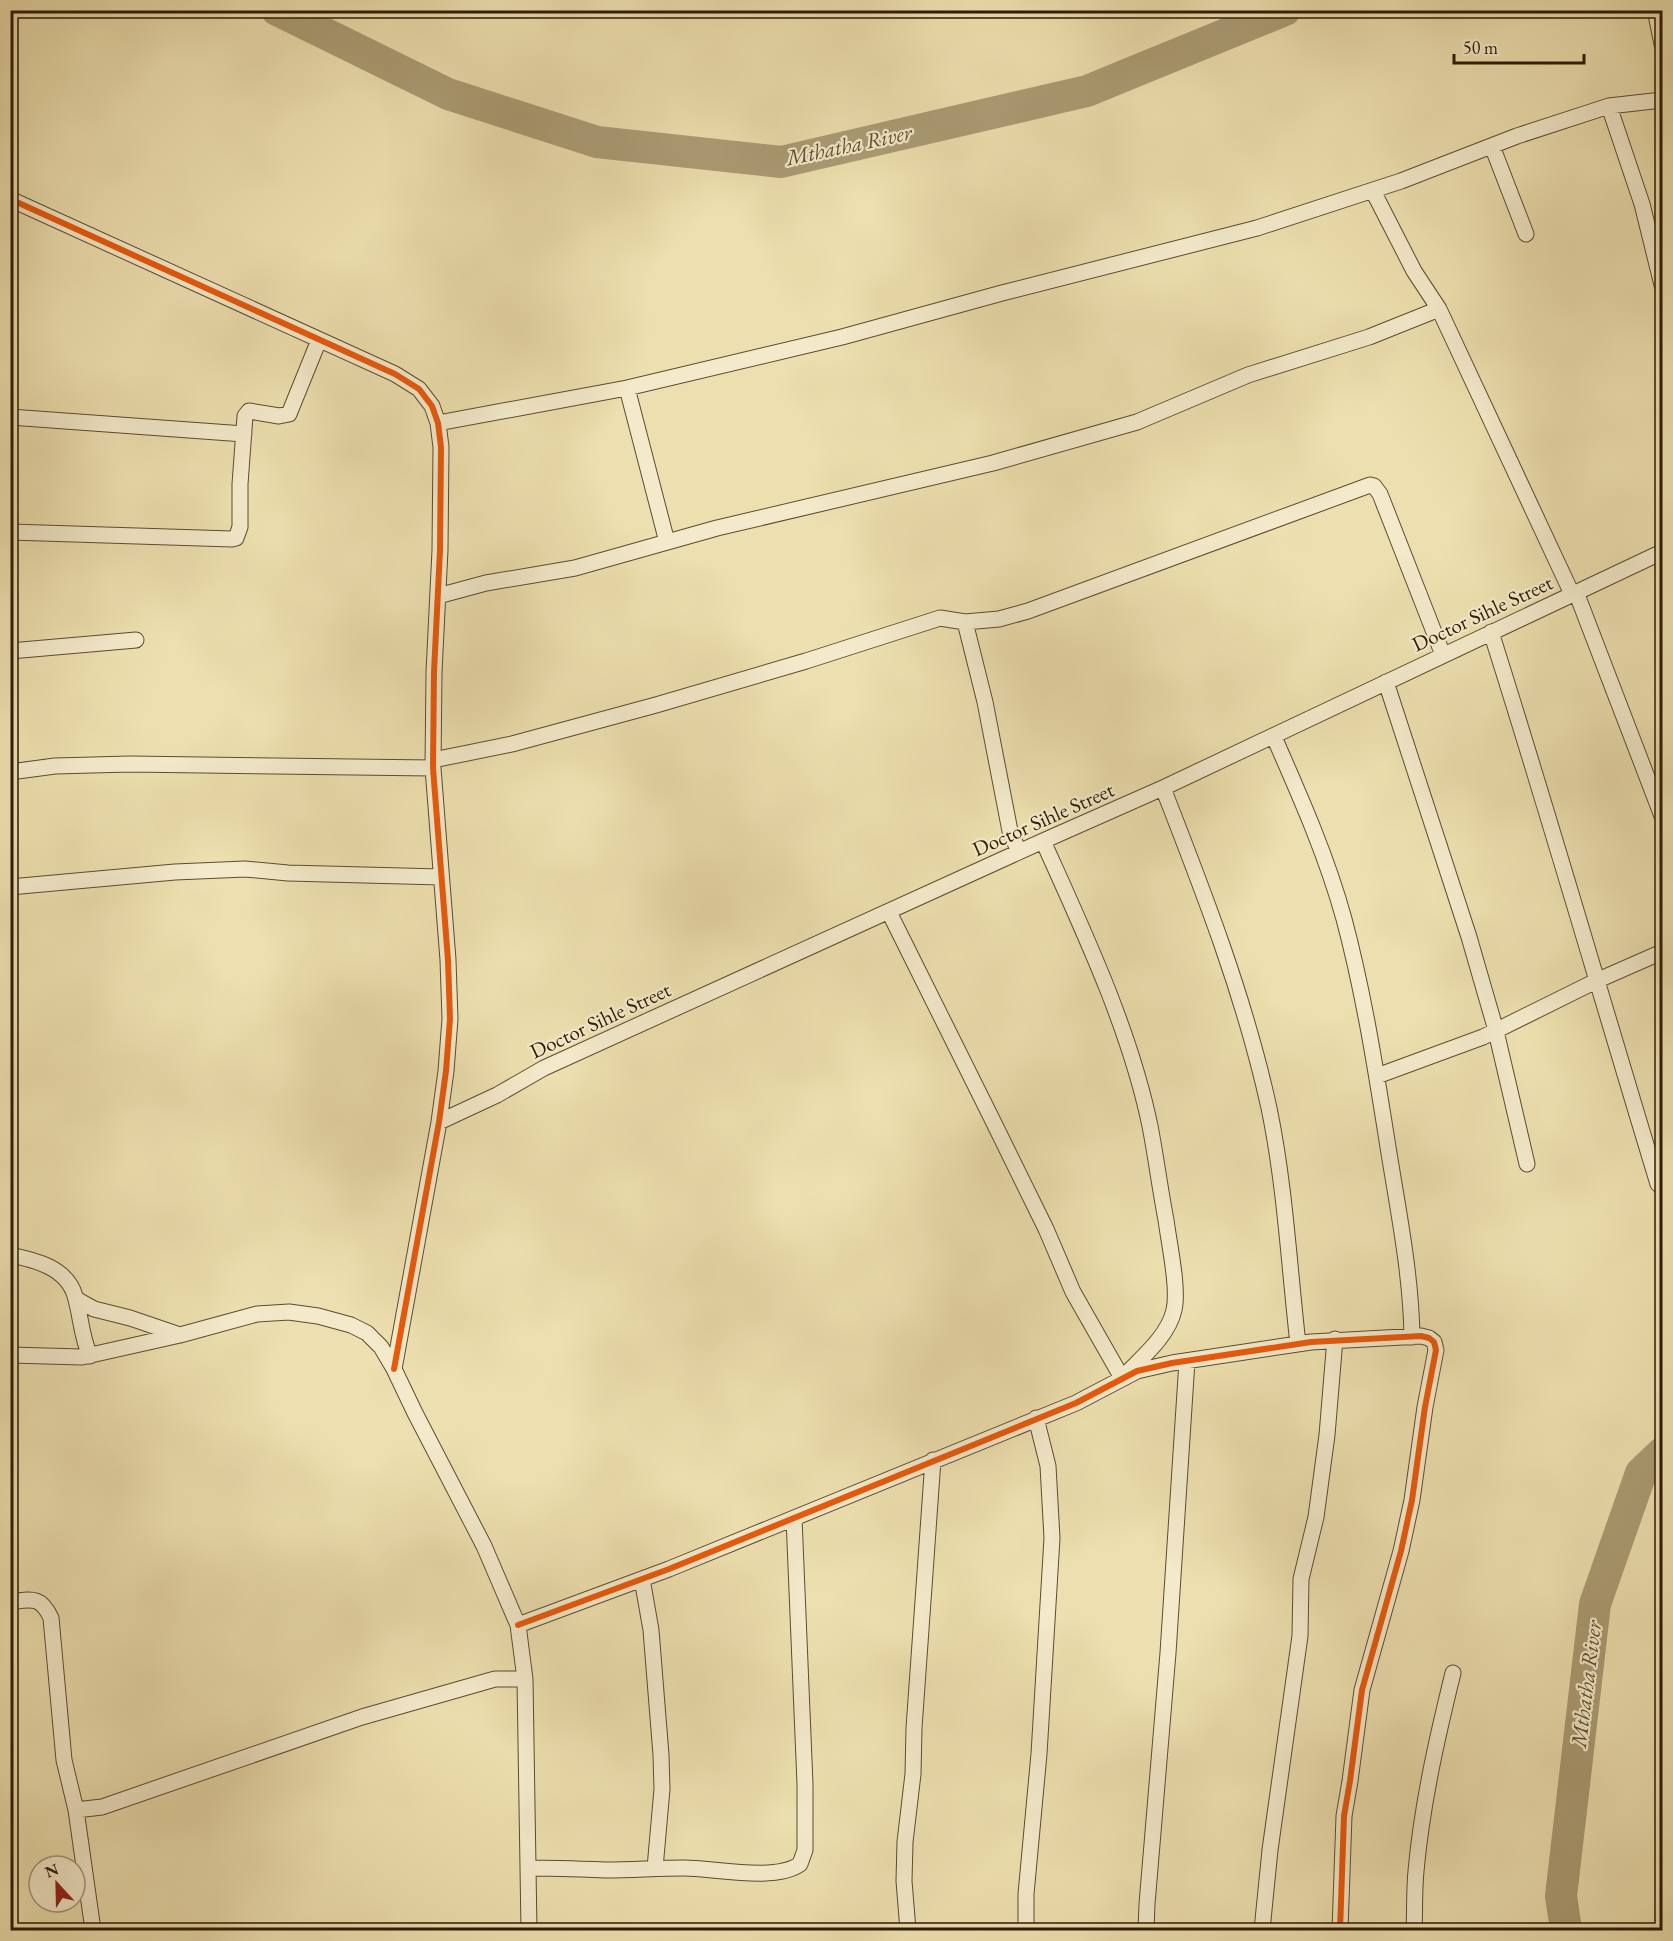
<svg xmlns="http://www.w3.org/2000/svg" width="1673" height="1941" font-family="'EB Garamond',serif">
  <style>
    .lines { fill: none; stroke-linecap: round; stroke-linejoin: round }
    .river { stroke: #ab9c75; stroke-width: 32 }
    .street-casing { stroke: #5c4c2e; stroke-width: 17 }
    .street { stroke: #f3eacb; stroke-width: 15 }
    .cycleway-casing { stroke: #f3eacb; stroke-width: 10 }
    .cycleway { stroke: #e8590c; stroke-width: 6 }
    .labels { text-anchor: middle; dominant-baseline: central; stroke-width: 4.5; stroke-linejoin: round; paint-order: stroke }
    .street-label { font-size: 21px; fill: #2c1b03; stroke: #f3eacb }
    .water-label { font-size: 22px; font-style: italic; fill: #5f4f31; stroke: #f3eacb }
  </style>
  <rect width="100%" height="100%" fill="#eddfaf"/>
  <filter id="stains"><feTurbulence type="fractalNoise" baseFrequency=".00333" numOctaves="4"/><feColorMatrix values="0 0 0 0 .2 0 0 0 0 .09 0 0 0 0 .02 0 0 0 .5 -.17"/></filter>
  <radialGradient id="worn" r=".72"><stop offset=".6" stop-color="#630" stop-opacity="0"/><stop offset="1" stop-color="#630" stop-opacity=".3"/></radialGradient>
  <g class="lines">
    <!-- river -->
    <path class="river" d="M277,10l171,84 149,48 184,20 306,-71 198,-81
      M1566,1930l-5,-34 34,-292 46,-131 21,-20"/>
    <!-- street casing -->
    <g class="street-casing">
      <path id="street" d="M1655,10l7,34
        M1609,106l33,98 20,81
        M1492,146l34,88
        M1373,191l41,80 25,38 133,285
        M10,199l385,175 24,15 13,17 6,17 3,24 -1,103 -6,122 -1,96 15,192 2,59 -4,52 -7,51 -45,247
        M627,388l40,154
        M10,417l234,17
        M438,423l189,-35 215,-51 160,-44 255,-65 144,-47 116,-45 92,-30 53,-6
        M10,532l222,7 4,-1 4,-11v-43l5,-68 4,-5 30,5 10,-2 30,-74
        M1576,592l86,224
        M438,596l48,-13 89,-15 142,-40 276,-65 144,-41 111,-47 121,-38 70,-28
        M965,622l20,80 25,129 9,21
        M1491,632c58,183 111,368 167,552
        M10,651l126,-11
        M1386,682l83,255 26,90 32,137
        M1274,737c26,59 53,120 70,182 20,75 32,152 44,228 10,63 23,126 24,190
        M433,760l79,-16 144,-39 150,-44 134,-43 25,4 34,-3 29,-8 342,-126 4,1 6,8 63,161
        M10,772l45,-6 75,-2 303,4
        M1163,788c41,105 82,210 106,320 16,77 20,157 29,236
        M10,887l165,-15 70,-3 43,4 153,4
        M889,912l102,205 55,112 27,63 49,86c18,-19 46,-41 52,-68 5,-21 -5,-67 -8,-90 -6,-31 -10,-63 -16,-94 -20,-97 -67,-196 -107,-285
        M1377,1076l106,-39 113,-56 66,-29
        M439,1122l58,-27 47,-27 499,-227 122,-54 497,-235
        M10,1255c26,5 57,13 65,41 6,20 6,40 15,60
        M76,1299l18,10 36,9 50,17
        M10,1355l72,2 98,-22 77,-21 32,-2 29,4 33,9 16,8 14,14 13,22 21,44 69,133 34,79 7,54 4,251
        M642,1579l9,51 10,125 1,34 -7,79
        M10,1602c22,-3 31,-6 41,16l13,142 12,50 26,-3 260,-90 133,-38h30
        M518,1625l151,-56 407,-166 61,-32 35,-8 139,-21 110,-6 8,2 5,4 2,8 -11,57 -13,93 -11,51 -39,139 -12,91 -6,35 -4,114
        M76,1810l17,120
        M528,1868c26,0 52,1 78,2 26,0 52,-2 78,-2 30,0 92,14 116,-4l5,-14v-66l-11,-266
        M908,1930l-4,-49 1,-39 8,-68 1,-46 19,-268
        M1026,1930v-36l13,-140 13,-216 -4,-72 -12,-48
        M1146,1930l1,-26 21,-251 19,-292
        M1262,1930l8,-80 30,-214 1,-57 15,-62 11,-82 8,-96
        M1414,1930c1,-19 0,-39 2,-59 6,-67 21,-133 37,-198"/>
    </g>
    <!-- street -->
    <use href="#street" class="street"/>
    <!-- cycleway casing -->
    <g class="cycleway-casing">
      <path id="cycleway" d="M10,199l385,175 24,15 13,17 6,17 3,24 -1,103 -6,122 -1,96 15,192 2,59 -4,52 -7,51 -45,247
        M518,1625l151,-56 407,-166 61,-32 35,-8 139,-21 110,-6 8,2 5,4 2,8 -11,57 -13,93 -11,51 -39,139 -12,91 -6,35 -4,114"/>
    </g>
    <!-- cycleway -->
    <use href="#cycleway" class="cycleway"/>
  </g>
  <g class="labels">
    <!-- street labels -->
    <g class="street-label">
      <text transform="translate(1482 613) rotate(-25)">Doctor Sihle Street</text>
      <text transform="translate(1043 819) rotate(-24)">Doctor Sihle Street</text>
      <text transform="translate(600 1020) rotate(-25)">Doctor Sihle Street</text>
    </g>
    <!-- water labels -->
    <g class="water-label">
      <text transform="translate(849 145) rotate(-12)">Mthatha River</text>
      <text transform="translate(1586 1684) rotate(-83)">Mthatha River</text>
    </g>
  </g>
  <!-- margin -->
  <rect width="1673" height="1941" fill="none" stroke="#eddfaf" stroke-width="36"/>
  <rect x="12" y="12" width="1649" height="1917" fill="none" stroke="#2c1b03" stroke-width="3"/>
  <rect x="18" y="18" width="1637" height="1905" fill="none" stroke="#2c1b03" stroke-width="1.5"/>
  <!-- north arrow -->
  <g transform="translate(57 1884) rotate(338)"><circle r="28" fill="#f3eacb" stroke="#a3977b" stroke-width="1.5"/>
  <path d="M0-4.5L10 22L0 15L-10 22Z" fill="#8f2418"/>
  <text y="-9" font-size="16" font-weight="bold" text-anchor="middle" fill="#2c1b03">N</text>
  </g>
  <!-- scale -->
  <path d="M1454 54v9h130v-9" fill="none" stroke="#2c1b03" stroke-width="3"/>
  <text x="1463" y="54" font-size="18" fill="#2c1b03" stroke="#f3eacb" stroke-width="4.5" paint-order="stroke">50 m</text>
  <rect width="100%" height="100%" filter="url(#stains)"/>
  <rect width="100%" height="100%" fill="url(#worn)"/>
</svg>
